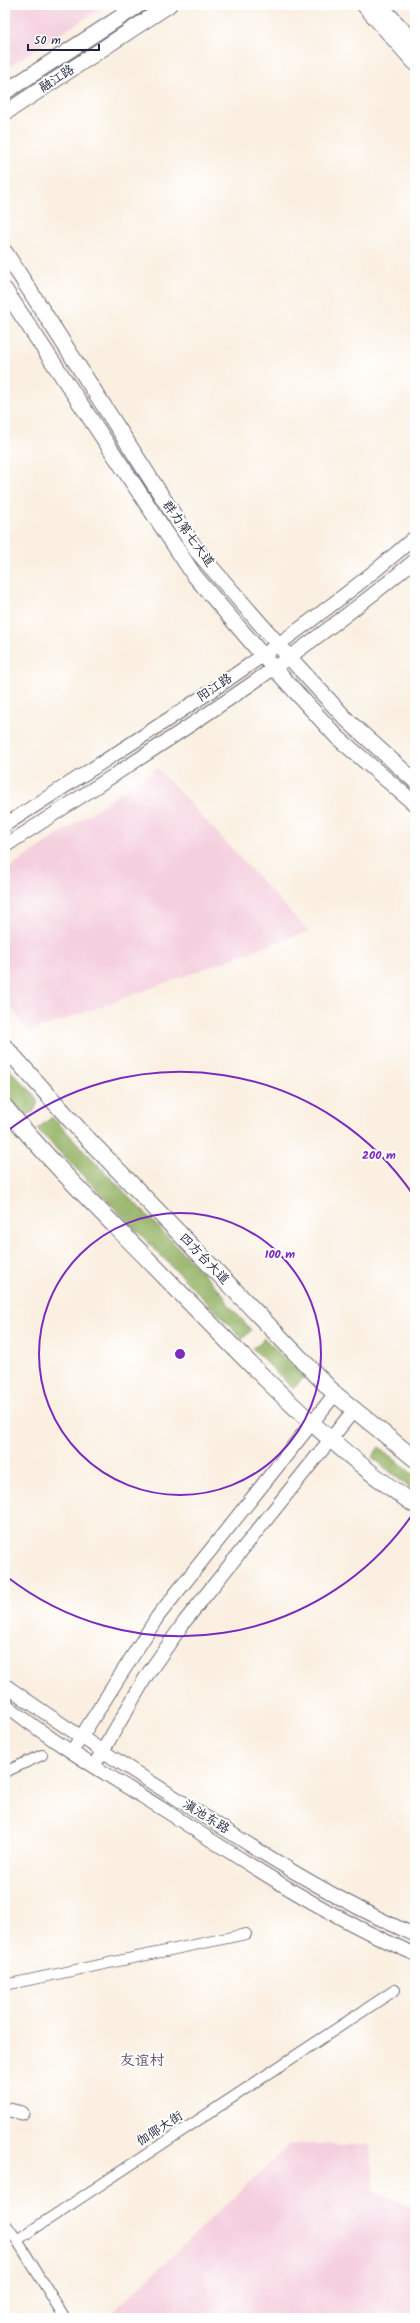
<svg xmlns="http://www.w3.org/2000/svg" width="420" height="2323" font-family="Kalam,'LXGW WenKai TC',sans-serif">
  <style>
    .built { fill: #f4cfdd }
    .forest { fill: #95b366; stroke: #5c6a50 }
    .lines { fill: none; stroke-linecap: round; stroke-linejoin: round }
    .minor-casing { stroke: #6e6a75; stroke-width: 12 }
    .tertiary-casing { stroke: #6e6a75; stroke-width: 15 }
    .secondary-casing { stroke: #6e6a75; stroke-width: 17 }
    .primary-casing { stroke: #6e6a75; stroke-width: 18 }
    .minor { stroke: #fff; stroke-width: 10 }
    .tertiary { stroke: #fff; stroke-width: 13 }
    .secondary { stroke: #fff; stroke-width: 15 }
    .primary { stroke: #fff; stroke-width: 16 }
    .ring { fill: none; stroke: #7b2cbf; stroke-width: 2 }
    .labels { text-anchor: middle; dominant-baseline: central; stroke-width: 4; stroke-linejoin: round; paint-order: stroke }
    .street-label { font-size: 13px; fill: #22223b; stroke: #fff }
    .quarter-label { font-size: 15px; fill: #5e4c67; stroke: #fff }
    .centre { fill: #7b2cbf; stroke: #fff; stroke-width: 2 }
    .ring-label { font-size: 12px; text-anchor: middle; font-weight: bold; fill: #7b2cbf; stroke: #fff; stroke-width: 4; stroke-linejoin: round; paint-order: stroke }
  </style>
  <rect width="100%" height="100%" fill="#fff"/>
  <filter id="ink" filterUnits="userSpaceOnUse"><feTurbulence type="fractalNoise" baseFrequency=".025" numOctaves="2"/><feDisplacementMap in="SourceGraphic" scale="8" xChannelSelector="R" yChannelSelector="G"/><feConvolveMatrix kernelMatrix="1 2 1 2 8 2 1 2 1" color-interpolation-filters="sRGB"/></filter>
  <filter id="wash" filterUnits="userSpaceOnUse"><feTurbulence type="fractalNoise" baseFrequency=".012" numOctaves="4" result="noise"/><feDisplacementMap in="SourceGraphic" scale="16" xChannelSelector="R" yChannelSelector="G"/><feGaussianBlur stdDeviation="0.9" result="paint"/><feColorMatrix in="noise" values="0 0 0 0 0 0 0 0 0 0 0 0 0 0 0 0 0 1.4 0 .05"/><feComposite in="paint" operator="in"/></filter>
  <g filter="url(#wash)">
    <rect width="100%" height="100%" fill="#faefe0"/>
    <!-- built -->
    <path class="built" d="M5,5h101l-101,64z
      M157,768l151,163 -278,101 -25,-31v-130z
      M290,2144l80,1 4,47 41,15v111h-308z"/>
    <!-- forest -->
    <path class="forest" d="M5,1065l28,28 5,9 -4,9 -7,4c-23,-14 -22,-26 -22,-50z
      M52,1117l172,178 4,9 23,26 -8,9 -206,-210z
      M264,1338l40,39 -11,12 -41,-41 8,-4z
      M379,1447l36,29v7l-4,6 -39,-32z"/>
  </g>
  <g filter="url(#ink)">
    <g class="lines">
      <!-- minor casing -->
      <g class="minor-casing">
        <path id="minor" d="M5,1772l37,-17
          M5,1985l241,-51
          M5,2223l12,17
          M65,2318l-48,-78 378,-250"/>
      </g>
      <!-- tertiary casing -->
      <g class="tertiary-casing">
        <path id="tertiary" d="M5,825c140,-91 284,-178 410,-288
          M5,846c140,-92 282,-178 410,-286
          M5,1685c59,42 120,81 182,120 73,47 148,95 228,130
          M5,1704c51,41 108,74 164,109 79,51 159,104 246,141
          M76,1745l82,-129 177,-222
          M98,1759l49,-84 38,-54 169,-211
          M5,2109l17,4"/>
      </g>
      <!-- secondary casing -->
      <g class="secondary-casing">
        <path id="secondary" d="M364,5l51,58
          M380,5l35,39
          M5,92l134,-87
          M5,113l164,-108
          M5,252l192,299 93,107 58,63 67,60
          M5,290l189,285 69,81 74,81 78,67"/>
      </g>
      <!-- primary casing -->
      <g class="primary-casing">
        <path id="primary" d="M5,1047l79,88 251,259 80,65
          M5,1107c49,60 106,114 160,170 79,81 156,164 250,228"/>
      </g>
      <!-- minor -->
      <use href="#minor" class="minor"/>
      <!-- tertiary -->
      <use href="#tertiary" class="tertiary"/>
      <!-- secondary -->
      <use href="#secondary" class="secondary"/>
      <!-- primary -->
      <use href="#primary" class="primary"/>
    </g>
  </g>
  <!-- distance rings -->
  <g class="ring">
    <circle cx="180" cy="1354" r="141"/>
    <path d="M414 1512A282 282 0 0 1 6 1576M6 1132A282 282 0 0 1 414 1196"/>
  </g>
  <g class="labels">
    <!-- street labels -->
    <g class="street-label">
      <text transform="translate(57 79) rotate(-33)">融江路</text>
      <text transform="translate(188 534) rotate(54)">群力第七大道</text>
      <text transform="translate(215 688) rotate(-34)">阳江路</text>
      <text transform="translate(204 1259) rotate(46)">四方台大道</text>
      <text transform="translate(206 1817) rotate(32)">滇池东路</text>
      <text transform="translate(160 2129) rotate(-33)">伽倻大街</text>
    </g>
    <!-- quarter labels -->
    <g class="quarter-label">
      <text x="142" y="2061">友谊村</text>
    </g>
  </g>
  <circle cx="180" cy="1354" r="6" class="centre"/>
  <g class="ring-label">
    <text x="379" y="1159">200 m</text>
    <text x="280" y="1258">100 m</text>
  </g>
  <!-- margin -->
  <rect width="420" height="2323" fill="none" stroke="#fff" stroke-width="20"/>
  <!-- scale -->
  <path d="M28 44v6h71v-6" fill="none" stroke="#22223b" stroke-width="2"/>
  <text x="34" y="44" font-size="12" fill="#22223b" stroke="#ffffff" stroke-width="3" paint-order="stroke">50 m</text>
</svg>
